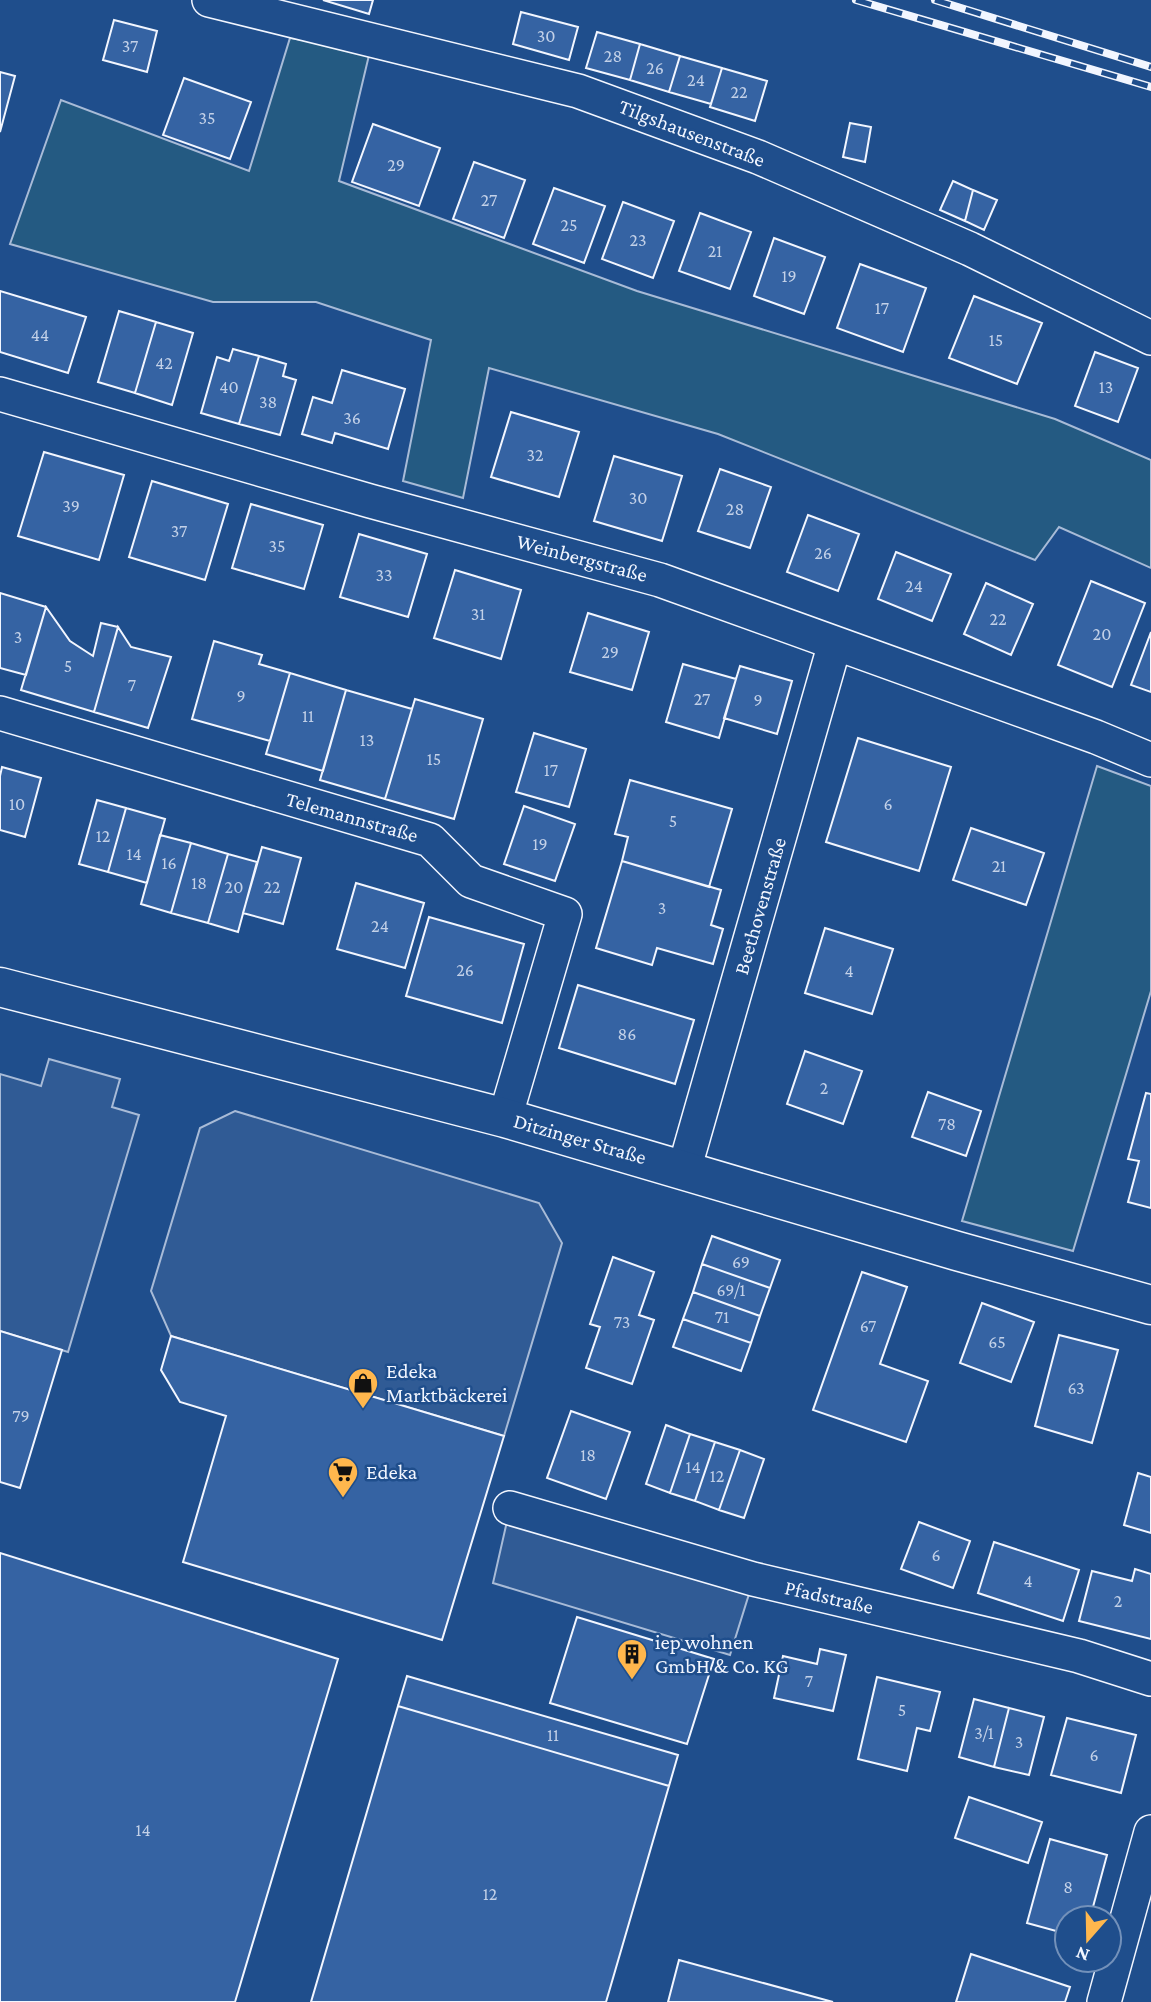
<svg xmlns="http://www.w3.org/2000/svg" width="1151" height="2002" font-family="'Crimson Pro',serif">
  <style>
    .green { fill: #245a82; stroke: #a8bbd7; stroke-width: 2 }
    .parking { fill: #305b95; stroke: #a8bbd7; stroke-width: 2 }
    .building { fill: #3563a3; stroke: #f2f6ff; stroke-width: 2 }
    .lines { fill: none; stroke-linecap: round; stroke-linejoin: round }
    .street-casing { stroke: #f2f6ff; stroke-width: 36 }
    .secondary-casing { stroke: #f2f6ff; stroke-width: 41 }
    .street { stroke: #1f4e8c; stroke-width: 33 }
    .secondary { stroke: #1f4e8c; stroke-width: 38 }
    .rail-casing { stroke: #f2f6ff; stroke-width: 8 }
    .rail { stroke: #1f4e8c; stroke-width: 5; stroke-dasharray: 16; stroke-linecap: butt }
    .labels { text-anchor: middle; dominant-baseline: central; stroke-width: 5; stroke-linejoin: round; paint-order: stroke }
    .number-label { font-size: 18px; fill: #c3d1e8 }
    .street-label { font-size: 21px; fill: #f2f6ff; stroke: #1f4e8c }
    .poi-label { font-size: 21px; fill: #f2f6ff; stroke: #1f4e8c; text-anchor: start }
  </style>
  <rect width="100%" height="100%" fill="#1f4e8c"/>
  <!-- green -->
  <path class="green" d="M290,38l80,13 -31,130 298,110 418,128 96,41v108l-92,-41 -24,33 -317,-126 -229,-66 -26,130 -60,-17 28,-141 -115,-38h-103l-203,-58 51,-144 188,71z
    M1097,766l54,20v205l-78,260 -111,-30z"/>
  <!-- parking -->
  <path class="parking" d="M49,1059l71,20 -8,28 27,8 -71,237 -68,-21v-257l41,12z
    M235,1111l304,92 23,40 -58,193 -333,-100 -20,-45 49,-163z
    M510,1508l239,86 -19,61 -237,-72z"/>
  <!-- building -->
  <path class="building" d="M323,0h50l-4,14z
    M521,12l57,15 -9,33 -56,-16z
    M114,20l43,11 -10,41 -44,-12z
    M597,32l43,12 -10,36 -44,-12z
    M640,44l40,12 -11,36 -39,-12z
    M680,56l42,12 -11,36 -42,-12z
    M722,68l45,13 -12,40 -45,-14z
    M0,72l15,4 -15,56z
    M184,78l67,24 -21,57 -67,-24z
    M850,123l21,4 -6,35 -22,-5z
    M373,124l67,24 -21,58 -67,-24z
    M474,162l51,18 -21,58 -51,-19z
    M953,181l20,9 -8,31 -25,-11z
    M554,188l51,18 -21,57 -51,-19z
    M973,190l24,10 -13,30 -19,-9z
    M623,202l51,19 -21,57 -51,-19z
    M700,213l51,19 -21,57 -51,-18z
    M774,238l51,19 -21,57 -50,-18z
    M860,264l66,24 -23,64 -66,-24z
    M0,291l86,26 -18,56 -68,-21z
    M974,296l68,27 -25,61 -68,-26z
    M119,311l37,11 -21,71 -37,-11z
    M156,322l37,11 -21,72 -37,-12z
    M233,349l26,7 -20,68 -38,-11 16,-56 12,4z
    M1095,352l43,16 -20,54 -43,-16z
    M259,356l27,8 -3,12 13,4 -16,55 -41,-11z
    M342,370l63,19 -17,60 -53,-16 -3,10 -30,-9 11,-37 19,6z
    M511,412l68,20 -20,65 -68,-20z
    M44,452l80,23 -25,85 -81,-24z
    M614,456l68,20 -20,65 -68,-20z
    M720,469l51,18 -21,61 -52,-17z
    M152,481l76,23 -23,76 -76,-23z
    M251,504l72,21 -19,64 -72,-21z
    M808,515l51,19 -21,57 -51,-19z
    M359,534l68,20 -19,63 -68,-20z
    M896,552l55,22 -19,47 -54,-22z
    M455,570l66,20 -20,69 -67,-21z
    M1091,581l54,22 -33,84 -54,-22z
    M986,583l47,21 -22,51 -47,-21z
    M0,593l46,14 -20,68 -26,-7z
    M46,607l24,34 23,15 8,-33 17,4 -24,85 -73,-22z
    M588,613l61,19 -17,58 -62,-18z
    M118,627l13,20 40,10 -23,71 -54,-16z
    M1151,632v60l-20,-7z
    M214,641l48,14 -3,9 31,9 -20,68 -78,-22z
    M683,664l53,15 -17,59 -53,-16z
    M740,666l52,15 -15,53 -53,-16z
    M290,673l56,17 -23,81 -57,-17z
    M346,690l66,19 -27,90 -65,-19z
    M415,699l68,20 -29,100 -69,-20z
    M534,733l52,16 -17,58 -53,-15z
    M858,738l93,29 -32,104 -93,-29z
    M2,767l39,11 -16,59 -25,-7v-54z
    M630,780l102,29 -23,78 -87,-26 6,-24 -13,-3z
    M97,800l29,8 -18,64 -29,-8z
    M524,806l51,18 -20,57 -51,-17z
    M126,808l39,11 -18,64 -39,-11z
    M971,828l73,25 -18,52 -73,-25z
    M160,835l31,8 -20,70 -30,-9z
    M191,843l37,11 -20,69 -37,-10z
    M262,847l39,11 -18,66 -40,-11z
    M228,854l29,8 -19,70 -30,-9z
    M622,861l99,29 -10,35 12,4 -10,35 -56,-16 -5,17 -56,-17z
    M356,883l68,20 -19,65 -68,-19z
    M429,917l95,27 -22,79 -96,-27z
    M825,928l68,21 -21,65 -67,-21z
    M578,985l116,35 -19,64 -116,-36z
    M805,1051l57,20 -19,53 -56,-20z
    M928,1092l53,19 -15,45 -54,-19z
    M1146,1093l5,1v114l-23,-6 11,-41 -11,-2z
    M712,1236l68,24 -10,28 -68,-24z
    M613,1257l41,15 -15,43 15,5 -22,64 -46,-16 14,-41 -10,-3z
    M702,1264l68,24 -10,28 -67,-24z
    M862,1272l45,15 -27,77 48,17 -22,61 -93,-32z
    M693,1292l67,24 -9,27 -68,-24z
    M982,1303l52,19 -23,60 -51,-19z
    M683,1319l68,24 -10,28 -68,-24z
    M0,1331l62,19 -42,138 -20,-6z
    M1059,1335l59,15 -26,93 -57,-17z
    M171,1336l333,100 -62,204 -259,-78 43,-146 -46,-14 -19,-32z
    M571,1411l59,21 -24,67 -59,-21z
    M666,1425l24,9 -20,59 -24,-9z
    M690,1434l25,8 -20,59 -25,-8z
    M715,1442l25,8 -21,60 -24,-9z
    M740,1450l24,9 -20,59 -25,-8z
    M1138,1473l13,4v56l-27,-8z
    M919,1522l51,19 -17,47 -52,-19z
    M994,1542l85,28 -16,51 -85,-28z
    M0,1553l338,106 -103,343h-235z
    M1135,1569l16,5v65l-72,-18 13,-50 40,10z
    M577,1617l137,42 -27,85 -137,-41z
    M820,1649l26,6 -13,56 -59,-13 9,-42 34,8z
    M407,1676l271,79 -9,31 -271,-80z
    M877,1677l63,15 -10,39 -13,-3 -10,43 -49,-12z
    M974,1699l35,9 -15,59 -35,-10z
    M398,1706l271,80 -63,216h-295z
    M1009,1708l35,9 -15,58 -35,-8z
    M1067,1718l69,17 -15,58 -70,-18z
    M969,1797l73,25 -14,41 -73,-25z
    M1050,1839l57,16 -17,63h-23v16l-40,-11z
    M971,1954l99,33 -5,15h-109z
    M679,1960l154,42h-165z"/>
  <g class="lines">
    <!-- street casing -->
    <g class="street-casing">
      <path id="street" d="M209,0l369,91 180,66 212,92 181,89
        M0,394l370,107 290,79 436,157 55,23
        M0,713l430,127 41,41 94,33 -60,204
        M684,1170l151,-527
        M510,1508l243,71 326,77 72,23
        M1104,2002l47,-170"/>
    </g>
    <!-- secondary casing -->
    <g class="secondary-casing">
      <path id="secondary" d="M0,987l505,131 452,133 194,54"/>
    </g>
    <!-- street -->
    <use href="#street" class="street"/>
    <!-- secondary -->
    <use href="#secondary" class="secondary"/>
    <!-- rail casing -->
    <g class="rail-casing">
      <path id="rail" d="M856,0l295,87
        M935,0l216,67"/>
    </g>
    <!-- rail -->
    <use href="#rail" class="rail"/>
  </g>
  <!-- icons -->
  <defs>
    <g id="shop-pin" transform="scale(1.575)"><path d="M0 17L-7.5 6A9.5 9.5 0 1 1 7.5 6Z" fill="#ffb74d" stroke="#1f4e8c"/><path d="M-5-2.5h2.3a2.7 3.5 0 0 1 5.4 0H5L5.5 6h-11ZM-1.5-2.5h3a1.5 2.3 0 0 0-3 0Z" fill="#111"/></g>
    <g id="supermarket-pin" transform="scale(1.575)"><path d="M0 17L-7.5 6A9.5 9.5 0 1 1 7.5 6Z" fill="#ffb74d" stroke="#1f4e8c"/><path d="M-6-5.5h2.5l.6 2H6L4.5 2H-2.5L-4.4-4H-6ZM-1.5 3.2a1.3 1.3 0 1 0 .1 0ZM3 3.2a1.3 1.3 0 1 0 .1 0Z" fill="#111"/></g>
    <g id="building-pin" transform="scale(1.575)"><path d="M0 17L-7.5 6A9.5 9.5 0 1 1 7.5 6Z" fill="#ffb74d" stroke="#1f4e8c"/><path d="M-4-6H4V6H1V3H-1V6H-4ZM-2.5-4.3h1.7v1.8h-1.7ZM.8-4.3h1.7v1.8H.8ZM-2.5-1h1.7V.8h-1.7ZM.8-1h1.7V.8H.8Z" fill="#111"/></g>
  </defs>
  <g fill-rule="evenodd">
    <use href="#shop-pin" x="363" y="1383"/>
    <use href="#supermarket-pin" x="343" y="1472"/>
    <use href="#building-pin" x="632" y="1654"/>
  </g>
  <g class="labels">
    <!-- number labels -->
    <g class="number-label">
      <text x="546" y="36">30</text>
      <text x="130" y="46">37</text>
      <text x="613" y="56">28</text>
      <text x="655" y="68">26</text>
      <text x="696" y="80">24</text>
      <text x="739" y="92">22</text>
      <text x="207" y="118">35</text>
      <text x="396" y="165">29</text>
      <text x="489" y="200">27</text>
      <text x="569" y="225">25</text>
      <text x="638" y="240">23</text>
      <text x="715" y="251">21</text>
      <text x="789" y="276">19</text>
      <text x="882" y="308">17</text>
      <text x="40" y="335">44</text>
      <text x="996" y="340">15</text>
      <text x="164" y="363">42</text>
      <text x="229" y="387">40</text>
      <text x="1106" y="387">13</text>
      <text x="268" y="402">38</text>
      <text x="352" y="418">36</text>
      <text x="535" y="455">32</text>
      <text x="638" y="498">30</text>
      <text x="71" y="506">39</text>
      <text x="735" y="509">28</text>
      <text x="179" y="531">37</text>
      <text x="277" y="546">35</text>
      <text x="823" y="553">26</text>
      <text x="384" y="575">33</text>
      <text x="914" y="586">24</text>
      <text x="478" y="614">31</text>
      <text x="998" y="619">22</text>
      <text x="1102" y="634">20</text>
      <text x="18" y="637">3</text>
      <text x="610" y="652">29</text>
      <text x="68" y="666">5</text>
      <text x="132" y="685">7</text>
      <text x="241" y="696">9</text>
      <text x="702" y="699">27</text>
      <text x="758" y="700">9</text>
      <text x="308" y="716">11</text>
      <text x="367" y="740">13</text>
      <text x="434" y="759">15</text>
      <text x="551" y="770">17</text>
      <text x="17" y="804">10</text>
      <text x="888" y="804">6</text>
      <text x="673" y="821">5</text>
      <text x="103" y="836">12</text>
      <text x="540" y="844">19</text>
      <text x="134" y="854">14</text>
      <text x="169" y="863">16</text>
      <text x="999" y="866">21</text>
      <text x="199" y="883">18</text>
      <text x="234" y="887">20</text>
      <text x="272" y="887">22</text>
      <text x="662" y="908">3</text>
      <text x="380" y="926">24</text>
      <text x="465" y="970">26</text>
      <text x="849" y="971">4</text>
      <text x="627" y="1034">86</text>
      <text x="824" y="1088">2</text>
      <text x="947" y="1124">78</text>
      <text x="741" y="1262">69</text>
      <text x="731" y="1290">69/1</text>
      <text x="722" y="1317">71</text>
      <text x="622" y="1322">73</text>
      <text x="868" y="1326">67</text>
      <text x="997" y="1342">65</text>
      <text x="1076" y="1388">63</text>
      <text x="21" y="1416">79</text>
      <text x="588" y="1455">18</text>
      <text x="693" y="1467">14</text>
      <text x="717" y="1476">12</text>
      <text x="936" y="1555">6</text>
      <text x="1028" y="1581">4</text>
      <text x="1118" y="1601">2</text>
      <text x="809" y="1681">7</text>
      <text x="902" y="1710">5</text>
      <text x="984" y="1733">3/1</text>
      <text x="553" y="1735">11</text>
      <text x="1019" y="1742">3</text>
      <text x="1094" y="1755">6</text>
      <text x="143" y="1830">14</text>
      <text x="1068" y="1887">8</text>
      <text x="490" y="1894">12</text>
    </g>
    <!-- street labels -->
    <g class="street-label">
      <text transform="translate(692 133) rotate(21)">Tilgshausenstraße</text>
      <text transform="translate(582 558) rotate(15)">Weinbergstraße</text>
      <text transform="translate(352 817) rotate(16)">Telemannstraße</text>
      <text transform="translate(760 906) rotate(-74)">Beethovenstraße</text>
      <text transform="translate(580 1139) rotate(16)">Ditzinger Straße</text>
      <text transform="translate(829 1597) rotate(13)">Pfadstraße</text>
    </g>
    <!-- poi labels -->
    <g class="poi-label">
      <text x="386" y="1371">Edeka<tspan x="386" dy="24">Marktbäckerei</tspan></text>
      <text x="366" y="1472">Edeka</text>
      <text x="655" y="1642">iep wohnen<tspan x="655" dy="24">GmbH &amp; Co. KG</tspan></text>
    </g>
  </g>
  <!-- north arrow -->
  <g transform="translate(1088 1939) rotate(200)"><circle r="33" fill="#1f4e8c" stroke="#7391ba" stroke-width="2"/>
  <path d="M0-5L12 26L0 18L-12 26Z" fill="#ffb74d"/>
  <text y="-10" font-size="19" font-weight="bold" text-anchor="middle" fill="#f2f6ff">N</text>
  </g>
</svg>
